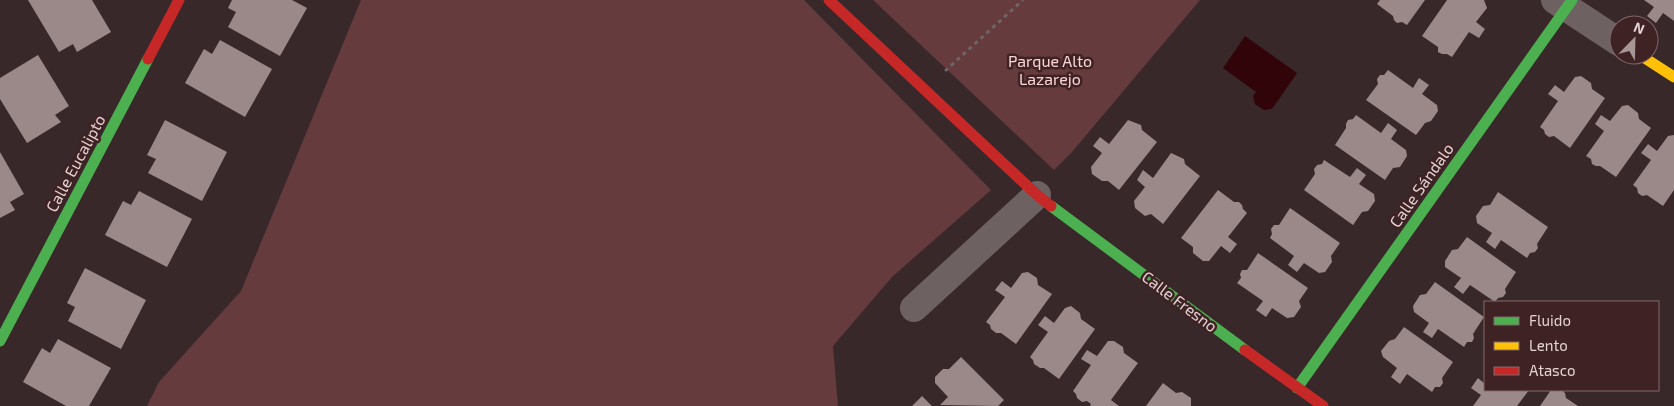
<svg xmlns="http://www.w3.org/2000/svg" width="1674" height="406" font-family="'Exo 2',sans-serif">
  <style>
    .green { fill: #663b3e }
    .water { fill: #31040a }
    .building { fill: #9b898a }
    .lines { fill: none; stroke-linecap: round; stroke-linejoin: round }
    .path { stroke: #6f6466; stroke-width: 3; stroke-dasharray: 4 4; stroke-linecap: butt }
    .street { stroke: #6e6162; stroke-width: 28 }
    .fast { stroke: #4caf50; stroke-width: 11 }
    .slow { stroke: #ffc107; stroke-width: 11 }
    .jam { stroke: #c62828; stroke-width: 11 }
    .labels { text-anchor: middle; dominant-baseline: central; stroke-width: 5; stroke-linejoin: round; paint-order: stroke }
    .park-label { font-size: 16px; fill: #fbd4d5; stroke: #3e2224 }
    .street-label { font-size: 16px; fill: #e5d2d2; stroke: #3e2224 }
  </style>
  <rect width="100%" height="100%" fill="#38282a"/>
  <!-- green -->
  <path class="green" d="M361,0h443l187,190 -99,87 -59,69 5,60h-691l12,-24 82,-91z
    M873,0h327l-128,152 -18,18z"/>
  <!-- water -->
  <path class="water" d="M1245,36l52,37 -25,36 -8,1 -9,-6 -2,-8 3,-4 -33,-24z"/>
  <!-- building -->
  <path class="building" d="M28,0h64l19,32 -34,20 -4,-8 -14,8z
    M232,0h60l15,8 -27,48 -52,-29 8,-15 -8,-4z
    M1380,0h45l-18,25 -5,-3 -5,1 -3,-3 -1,-4 -16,-12z
    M1447,0h37l3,8 -11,14 9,7 -6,9 -10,-6 -17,25 -5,-3h-5l-4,-2v-5l-16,-11z
    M1644,0h30v21l-11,-8 -7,10 -9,-7 7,-9z
    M220,40l52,29 -27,48 -60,-34 19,-34 8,5z
    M38,55l31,51 -14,9 6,7 -34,21 -27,-44v-21z
    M1388,70l25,18 6,-10 10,7 -7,9 15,11 1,6 -7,10 -6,2 -9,12 -50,-35 12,-16 -1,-5 3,-4h4z
    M1581,76l10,7 1,6 13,9 -35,50 -16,-12 -5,1 -4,-3 -1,-4 -4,-3 18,-26 -10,-7 7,-9 9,7 11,-15z
    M1628,105l10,8 1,6 12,9 -35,49 -16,-11h-4l-4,-2 -1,-5 -5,-3 18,-25 -9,-7 6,-9 9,6 12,-15z
    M1356,115l25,18 7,-10 9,7 -6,9 15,11 1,6 -7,11 -7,1 -8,12 -50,-35 11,-17v-4l2,-4 5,-1z
    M165,120l62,32 -25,49 -54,-28 8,-14 -9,-4z
    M1128,120l13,5 1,5 15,12 -38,48 -11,-9h-6l-10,-7 -1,-7 11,-14 -9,-7 7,-9 9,7z
    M1674,135v55l-11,16 -16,-11 -5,1 -4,-3 -1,-5 -4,-3 18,-25 -10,-7 7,-9 9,7 11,-15z
    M0,152l24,42 -14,8 5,8 -15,8z
    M1171,153l13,6 1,5 15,12 -37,48 -12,-10 -6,2 -10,-8 -1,-7 11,-14 -8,-7 6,-10 10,8z
    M1324,160l26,17 7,-9 9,7 -7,9 15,10 1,7 -7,10 -6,1 -9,13 -49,-35 11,-16 -1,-5 3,-4 5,-1z
    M1218,190l16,12h5l3,3 1,4 4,4 -19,24 9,7 -7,9 -9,-7 -12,15h-6l-10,-8v-6l-12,-9z
    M139,191l53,28 -25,48 -62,-32 18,-34 8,4z
    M1498,192l50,35 -11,17 1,4 -3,4 -5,1 -3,5 -26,-18 -6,9 -9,-7 6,-9 -15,-10 -1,-7 7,-10 7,-1z
    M1290,208l50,35 -9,13 1,6 -7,10 -6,1 -15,-10 -7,9 -9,-7 6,-9 -24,-18 2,-4 -1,-5 3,-4h5z
    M1467,237l49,35 -11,17 1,4 -3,4 -5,1 -3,4 -25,-17 -7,9 -9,-7 7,-9 -16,-11v-6l7,-11 6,-1z
    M1258,253l50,35 -9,13 2,6 -7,10 -7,1 -15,-10 -6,9 -10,-7 7,-9 -26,-18 4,-5 -1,-4 2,-4h5z
    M85,268l61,32 -25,49 -53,-28 7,-14 -8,-4z
    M1028,272l9,6 1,7 14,9 -36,50 -15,-11h-5l-5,-4 -1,-4 -4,-3 19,-25 -10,-7 7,-9 9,7 11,-15z
    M1435,282l49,35 -11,17 1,4 -2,4h-5l-3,5 -26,-18 -6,9 -9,-6 6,-9 -15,-11 -1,-6 7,-11 6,-1z
    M1071,306l9,7 1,6 14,10 -36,50 -15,-11h-4l-6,-4 -1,-4 -3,-3 18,-25 -10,-7 7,-9 9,7 11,-15z
    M1404,327l49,35 -11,16 1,5 -3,4h-5l-3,5 -25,-18 -7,10 -9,-7 6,-9 -14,-11 -2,-6 8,-10 6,-2z
    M58,339l53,29 -22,38h-23l-43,-24 19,-34 8,5z
    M1108,341h6l9,6 1,6 14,10 -27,37 8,6h-29l1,-2 -4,-3 -5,1 -5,-4 -1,-4 -3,-3 18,-26 -10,-6 6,-9 10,6z
    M961,357l43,43 -6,6 -58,-1 8,-8 -13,-14v-6l8,-8h6z
    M1478,378l7,6v6h44l-12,16h-44l8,-11 -10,-7z
    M1163,383l13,10 6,-1 9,6v8h-45z
    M1551,390h11l3,3 1,5 12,8h-38z
    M922,396l10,10h-20z"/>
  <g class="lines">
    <!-- path -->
    <path class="path" d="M945,71l78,-71"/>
    <!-- street -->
    <path class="street" d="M1555,0l64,42
      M914,308l123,-113"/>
    <!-- fast -->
    <path class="fast" d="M1051,206l194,144
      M0,341l148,-282
      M1297,388l275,-388"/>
    <!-- slow -->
    <path class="slow" d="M1640,55l34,22"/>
    <!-- jam -->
    <path class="jam" d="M829,0l208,195 14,11
      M148,59l31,-59
      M1245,350l78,56"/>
  </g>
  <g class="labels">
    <!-- park labels -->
    <g class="park-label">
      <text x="1050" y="60">Parque Alto<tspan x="1050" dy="18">Lazarejo</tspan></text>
    </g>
    <!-- street labels -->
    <g class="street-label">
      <text transform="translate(75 163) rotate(-62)">Calle Eucalipto</text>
      <text transform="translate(1421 185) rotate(-55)">Calle Sándalo</text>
      <text transform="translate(1180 301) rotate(37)">Calle Fresno</text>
    </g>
  </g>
  <!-- legend -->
  <rect x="1484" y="301" width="175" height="90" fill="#3e2224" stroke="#81686a"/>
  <rect x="1494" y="317" width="25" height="8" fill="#4caf50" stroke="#81686a"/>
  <text x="1529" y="326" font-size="15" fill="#e5d2d2">Fluido</text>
  <rect x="1494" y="342" width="25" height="8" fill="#ffc107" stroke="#81686a"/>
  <text x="1529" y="351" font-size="15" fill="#e5d2d2">Lento</text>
  <rect x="1494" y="367" width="25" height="8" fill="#c62828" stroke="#81686a"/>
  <text x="1529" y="376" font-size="15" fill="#e5d2d2">Atasco</text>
  <!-- north arrow -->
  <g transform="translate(1634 40) rotate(23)"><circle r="24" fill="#3e2224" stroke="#81686a"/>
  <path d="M0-4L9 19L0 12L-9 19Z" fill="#a89697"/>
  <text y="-8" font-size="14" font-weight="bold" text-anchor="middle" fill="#e5d2d2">N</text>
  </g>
</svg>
